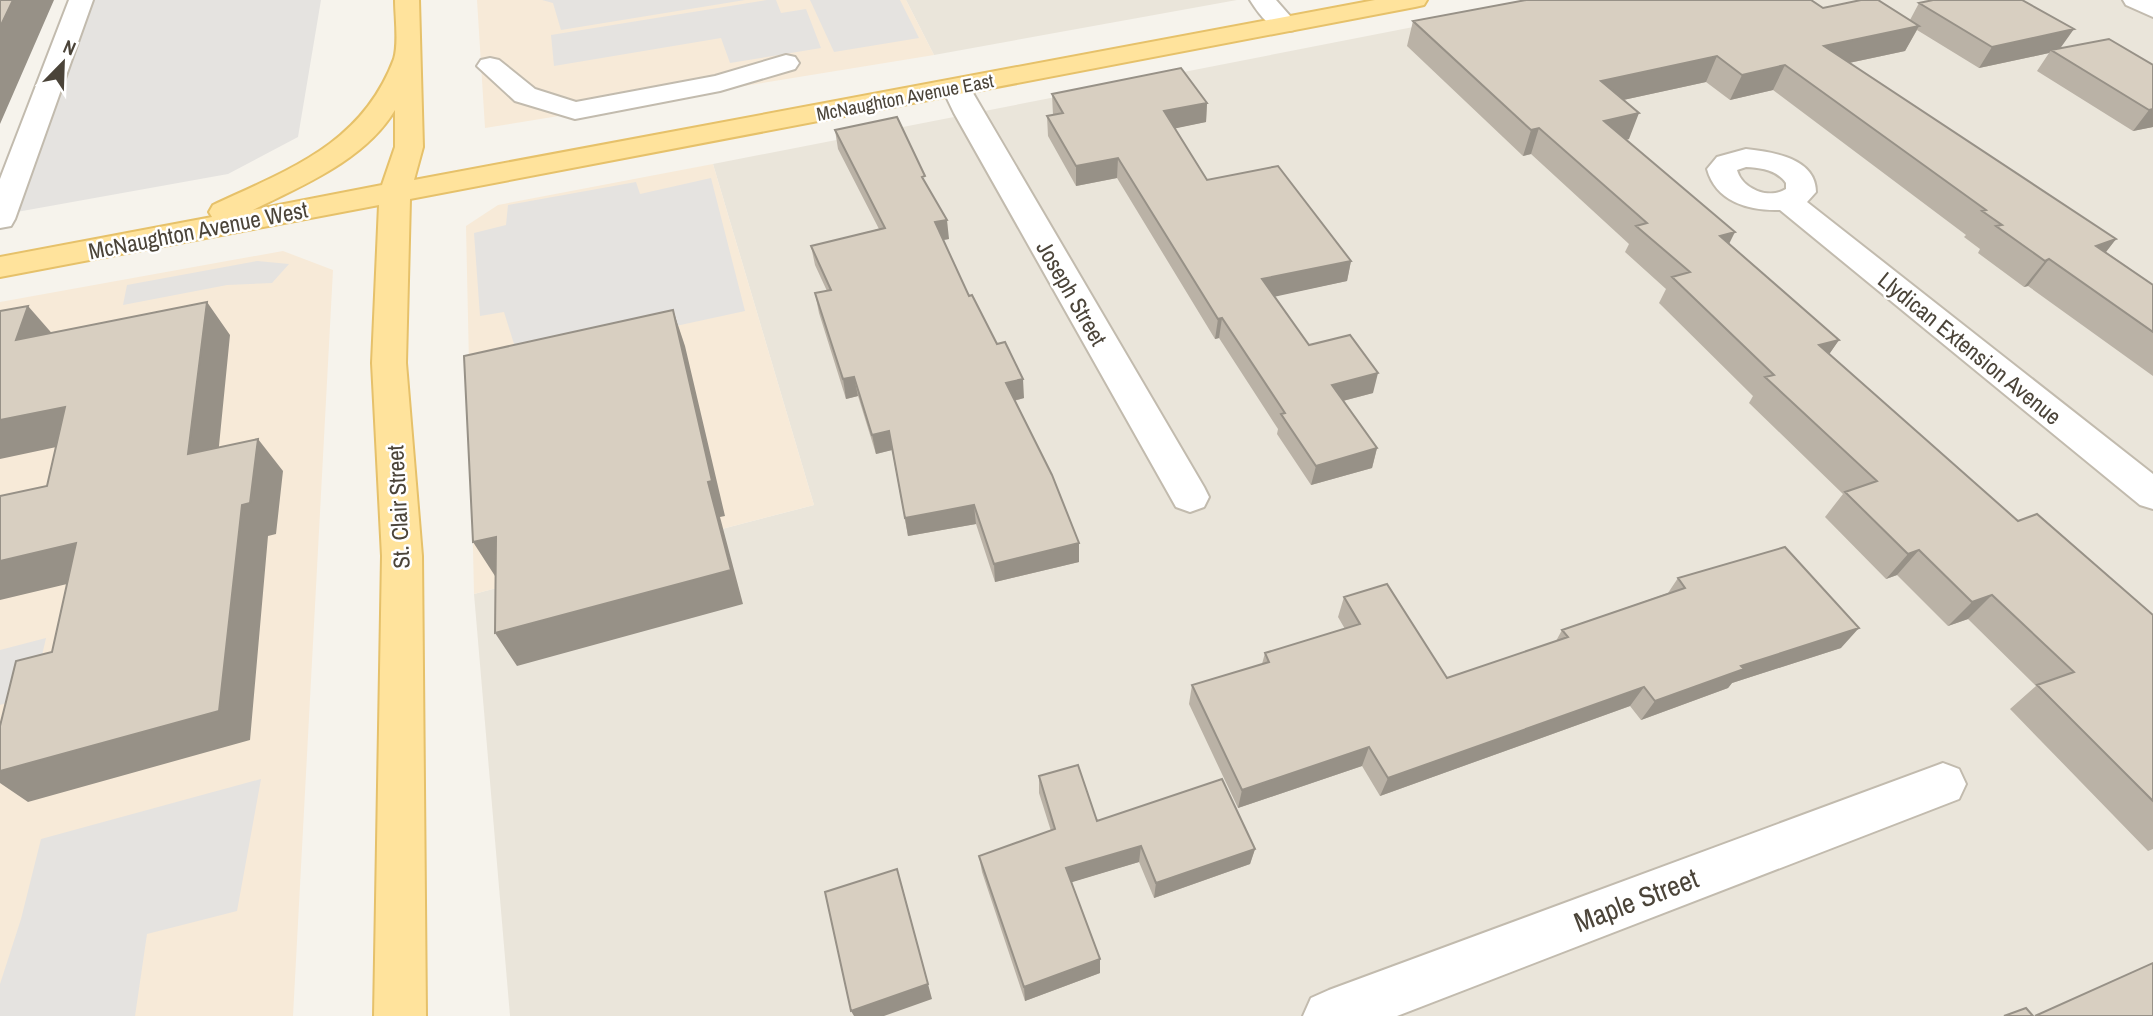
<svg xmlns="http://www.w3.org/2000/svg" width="2153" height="1016" font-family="'Archivo Narrow',sans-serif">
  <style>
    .residential { fill: #eae5da }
    .commercial { fill: #f7ead8 }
    .parking { fill: #e5e3e0 }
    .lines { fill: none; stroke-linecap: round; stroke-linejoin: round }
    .minor-casing { stroke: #c2bbae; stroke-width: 4 }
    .major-casing { stroke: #e6c16a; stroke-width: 4 }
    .minor { fill: #fff; fill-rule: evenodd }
    .major { fill: #ffe39c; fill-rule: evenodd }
    .wall { fill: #bab2a6 }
    .shaded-wall { fill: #979187 }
    .building { fill: #d8cfc1; stroke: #979187; stroke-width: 2 }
    .labels { text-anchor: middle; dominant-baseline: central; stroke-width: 5; stroke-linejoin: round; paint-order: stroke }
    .far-street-label { font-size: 19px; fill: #4b4439; stroke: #fff }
    .street-label { font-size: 23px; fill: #4b4439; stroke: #fff }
    .near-street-label { font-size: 28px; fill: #4b4439; stroke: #fff }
  </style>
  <rect width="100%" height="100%" fill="#f6f3ec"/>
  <!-- residential -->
  <path class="residential" d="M906,0h331l-303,55z
    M1552,0h601v1016h-1643l-36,-422 340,-89 -101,-341z"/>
  <!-- commercial -->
  <path class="commercial" d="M477,0h429l28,55 -449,73z
    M713,164l101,341 -340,89 -8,-368 32,-21z
    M283,251l50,19 -40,746h-293v-714z"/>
  <!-- parking -->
  <path class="parking" d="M91,0h230l-23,137 -70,37 -228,41v-21z
    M542,0h203l-184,30 -8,-27z
    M767,0h9l5,13 25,-4 15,39 -91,15 -9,-25 -167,28 -3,-31z
    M810,0h90l19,38 -85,14z
    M711,178l34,133 -226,49 -15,-48 -24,4 -6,-83 32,-8 2,-20 128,-23 4,12z
    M257,261l32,3 -17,19 -45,2 -104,20 4,-20z
    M46,638l-13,57 -33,10v-55z
    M261,779l-24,132 -90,23 -12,82h-135v-32l21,-65 20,-80z"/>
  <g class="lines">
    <!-- minor casing -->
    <g class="minor-casing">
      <path id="minor" d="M69,0h24l-78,219 -4,7 -11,2v-49z
        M1250,0h26l22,25 -4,5c-20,5 -34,-14 -44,-30z
        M2123,0h30v17l-27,-12z
        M786,55l9,2 4,6 -4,6 -75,22 -145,28 -60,-18 -38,-35 4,-6 9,-2 9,2 36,29 41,13 139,-26z
        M956,80l10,2 4,6 234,399 5,10 -5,10 -14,5 -14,-5 -222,-394 -12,-25 4,-6z
        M1746,149c27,3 70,9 70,43l-9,10 346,272v35l-13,-4 -360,-295c-31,1 -64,-8 -73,-41l10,-12zM1746,167c16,1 31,3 40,16v6c-17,11 -44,0 -49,-19z
        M1943,763l16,6 7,15 -7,15 -562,217h-94l8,-18 18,-8z"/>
    </g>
    <!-- major casing -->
    <g class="major-casing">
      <path id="major" d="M395,0h24l4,147 -9,33 961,-180h52l-3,5 -9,2 -1005,192 -4,164 16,193 4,460h-52l8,-460 -10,-193 7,-158 -379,72v-20l212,-40 -3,-5 4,-7c77,-36 149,-61 181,-146 5,-16 1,-42 1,-59zM395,110v37l-13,38 -129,25c50,-25 112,-50 142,-100z"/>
    </g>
    <!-- minor -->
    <use href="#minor" class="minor"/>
    <!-- major -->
    <use href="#major" class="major"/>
  </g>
  <!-- wall -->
  <path class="wall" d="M1919,3l142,45 92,17v62l-20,4 -96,-60 12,-18 -70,15 -62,-38 -12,21 -56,12 267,176 -10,13 47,33v91l-125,-90 -4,1 -46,-34 2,-4 -16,-12 2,-2 -193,-145 -43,10 -24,-18 -83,18 6,39 -3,1 103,104 110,96 -10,14 189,167 135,94v234l-5,2 -138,-142 26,-23 -68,-67 -20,7 -51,-51 -11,4 -61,-62 18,-23 -94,-91 4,-7 -94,-93 7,-14 -41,-37 4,-8 -98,-90 -8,2 -116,-110 6,-25 410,-13 87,12z
    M1052,94l155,9 -1,19 -31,6 32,52 144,81 -4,20 -73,15 35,49 64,48 -30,8 34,47 -5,20 -61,17 -34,-51 1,-5 -59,-91 -4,1 -98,-161 -41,8 -28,-50 -1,-20 6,-1z
    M835,130l91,54 23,55 -6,1 26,56 55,102 -10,3 65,161 -84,20 -19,-58 -68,12 -16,-86 -16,4 -18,-58 -12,3 -27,-86 -4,-20 12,-2 -12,-26 -4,-19 68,-17 -41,-80z
    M1678,578l163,70 -109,35 -4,5 -87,32 -11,-14 -250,90 -18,-30 -124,42 -49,-104 3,-19 70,-21 3,-11 80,-24 -7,-12 6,-20 103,81 109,-37 6,-11 106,-37z
    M1039,776l58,45 158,28 -5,15 -96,34 -15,-36 -68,20 29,77v14l-75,28 -43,-129 -3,-16 72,-25 -12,-38z"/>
  <!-- shaded-wall -->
  <path class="shaded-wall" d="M13,0h41l-54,124v-97z
    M1919,26l-14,25 -94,20 13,-25z
    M2074,29l-15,21h-8l-2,3 -70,15 13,-21z
    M1717,56l-11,26 -115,25 10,-26z
    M1785,65l-12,25 -43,10 12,-25z
    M1207,103l-1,19 -43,9 1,-20z
    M2153,109v18l-20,4 16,-21z
    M1639,113l-10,26 -35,8 10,-26z
    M1539,128l-8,26 -8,2 8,-26z
    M1118,158l-1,20 -41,8v-20z
    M947,220l2,19 -12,2 -2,-19z
    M1735,232l-13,26 -2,-22z
    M2116,239l-21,27 1,-20z
    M2049,259l-21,27 -4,1 21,-26z
    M1351,261l-4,20 -88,19 3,-21z
    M207,302l23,33 -15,151 -27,-32z
    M28,306l28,32 -40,2z
    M673,310l12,36 40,170 -5,1 23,87 -226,62 -22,-33z
    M1222,318l-3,20 -4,1 3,-20z
    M1839,340l-18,26 -2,-21z
    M1378,373l-5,20 -46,12 5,-20z
    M854,377l4,19 -12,3 -3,-20z
    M1023,379l1,19 -17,4 -1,-19z
    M65,407l29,32 -94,20v-39z
    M889,431l3,19 -16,4 -4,-19z
    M258,439l25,32 -7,63 -8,2 -18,204 -222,62 -28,-19v-12z
    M1377,448l-5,20 -61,17 5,-19z
    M974,505l2,19 -68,12 -3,-18z
    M496,537l20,34 -21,5 -22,-34z
    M76,543l33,31 -109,26v-39z
    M1079,543v19l-84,20 -1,-18z
    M1919,550l-22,25 -11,4 22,-25z
    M1992,595l-24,24 -20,7 24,-24z
    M1859,628l-18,20 -109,35 -4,5 -87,32 14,-19 86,-35z
    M1644,687l-14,19 -250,90 8,-18z
    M1369,747l-7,19 -124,42 4,-18z
    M1141,846l-2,16 -73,22v-16z
    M1255,849l-5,15 -96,34 2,-15z
    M902,886l30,113 -48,17h-30l-3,-5z
    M1100,959v14l-75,28 -1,-14z"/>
  <!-- building -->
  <path class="building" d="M0,0h13l-13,27z
    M1526,0h285l12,8 38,-8h17l41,26 -95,20 292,193 -20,7 57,39v47l-104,-73 -4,2 -49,-35 6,-1 -20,-14 4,-1 -201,-145 -43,10 -25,-19 -116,25 38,32 -35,8 131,111 -15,4 119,104 -20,5 199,176 19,-7 116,101v186l-116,-116 37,-13 -82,-77 -20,7 -53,-52 -11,4 -63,-62 32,-11 -112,-104 9,-2 -102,-98 18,-5 -54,-46 11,-3 -108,-95 -8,2 -118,-109z
    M1933,0h89l52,29 -82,18 -73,-44z
    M2109,39l44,26v44l-4,1 -98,-60z
    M1181,68l26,35 -43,8 43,69 71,-14 73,95 -89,18 47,66 41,-10 28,38 -46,12 45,63 -61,18 -35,-52 4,-1 -63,-95 -4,1 -100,-161 -42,8 -29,-50 16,-3 -11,-19z
    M897,117l28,59 -3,1 25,43 -12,2 34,74 3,-1 25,49 8,-2 18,37 -17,4 46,92 27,68 -85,21 -20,-59 -69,13 -16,-87 -17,4 -18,-58 -11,2 -28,-86 16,-3 -20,-44 74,-18 -50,-98z
    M207,302l-19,152 70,-15 -8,64 -8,2 -23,206 -219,60v-45l16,-65 36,-9 24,-109 -76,18v-65l47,-10 18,-79 -65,13v-109l28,-5 -12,34z
    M673,310l39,171 -4,1 23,88 -236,63 1,-96 -23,5 -9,-186z
    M1785,547l74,81 -118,38 3,3 -89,32 -11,-14 -256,91 -19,-31 -127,43 -50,-105 77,-23 -4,-9 95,-29 -16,-27 43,-13 60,94 121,-41 -6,-7 123,-42 -7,-10z
    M1078,765l19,56 125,-42 33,70 -99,34 -15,-37 -75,22 34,91 -76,28 -45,-131 76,-27 -16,-53z
    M897,869l31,115 -77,27 -26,-119z
    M2153,963v53h-118z
    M2026,1008l7,8h-29z"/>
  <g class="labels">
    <!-- far-street labels -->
    <g class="far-street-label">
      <text transform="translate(905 97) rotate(-11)">McNaughton Avenue East</text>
    </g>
    <!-- street labels -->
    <g class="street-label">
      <text transform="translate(198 230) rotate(-11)">McNaughton Avenue West</text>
      <text transform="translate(1072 293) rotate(60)">Joseph Street</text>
      <text transform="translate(1970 348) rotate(39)">Llydican Extension Avenue</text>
      <text transform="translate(398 507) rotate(-93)">St. Clair Street</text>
    </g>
    <!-- near-street labels -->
    <g class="near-street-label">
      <text transform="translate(1636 900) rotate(-21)">Maple Street</text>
    </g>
  </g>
  <!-- north arrow -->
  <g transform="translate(63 63) rotate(23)" stroke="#ffffff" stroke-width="5" paint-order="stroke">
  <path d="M0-5L12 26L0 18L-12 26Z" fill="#4b4439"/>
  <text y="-10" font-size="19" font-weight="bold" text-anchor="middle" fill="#4b4439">N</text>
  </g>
</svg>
